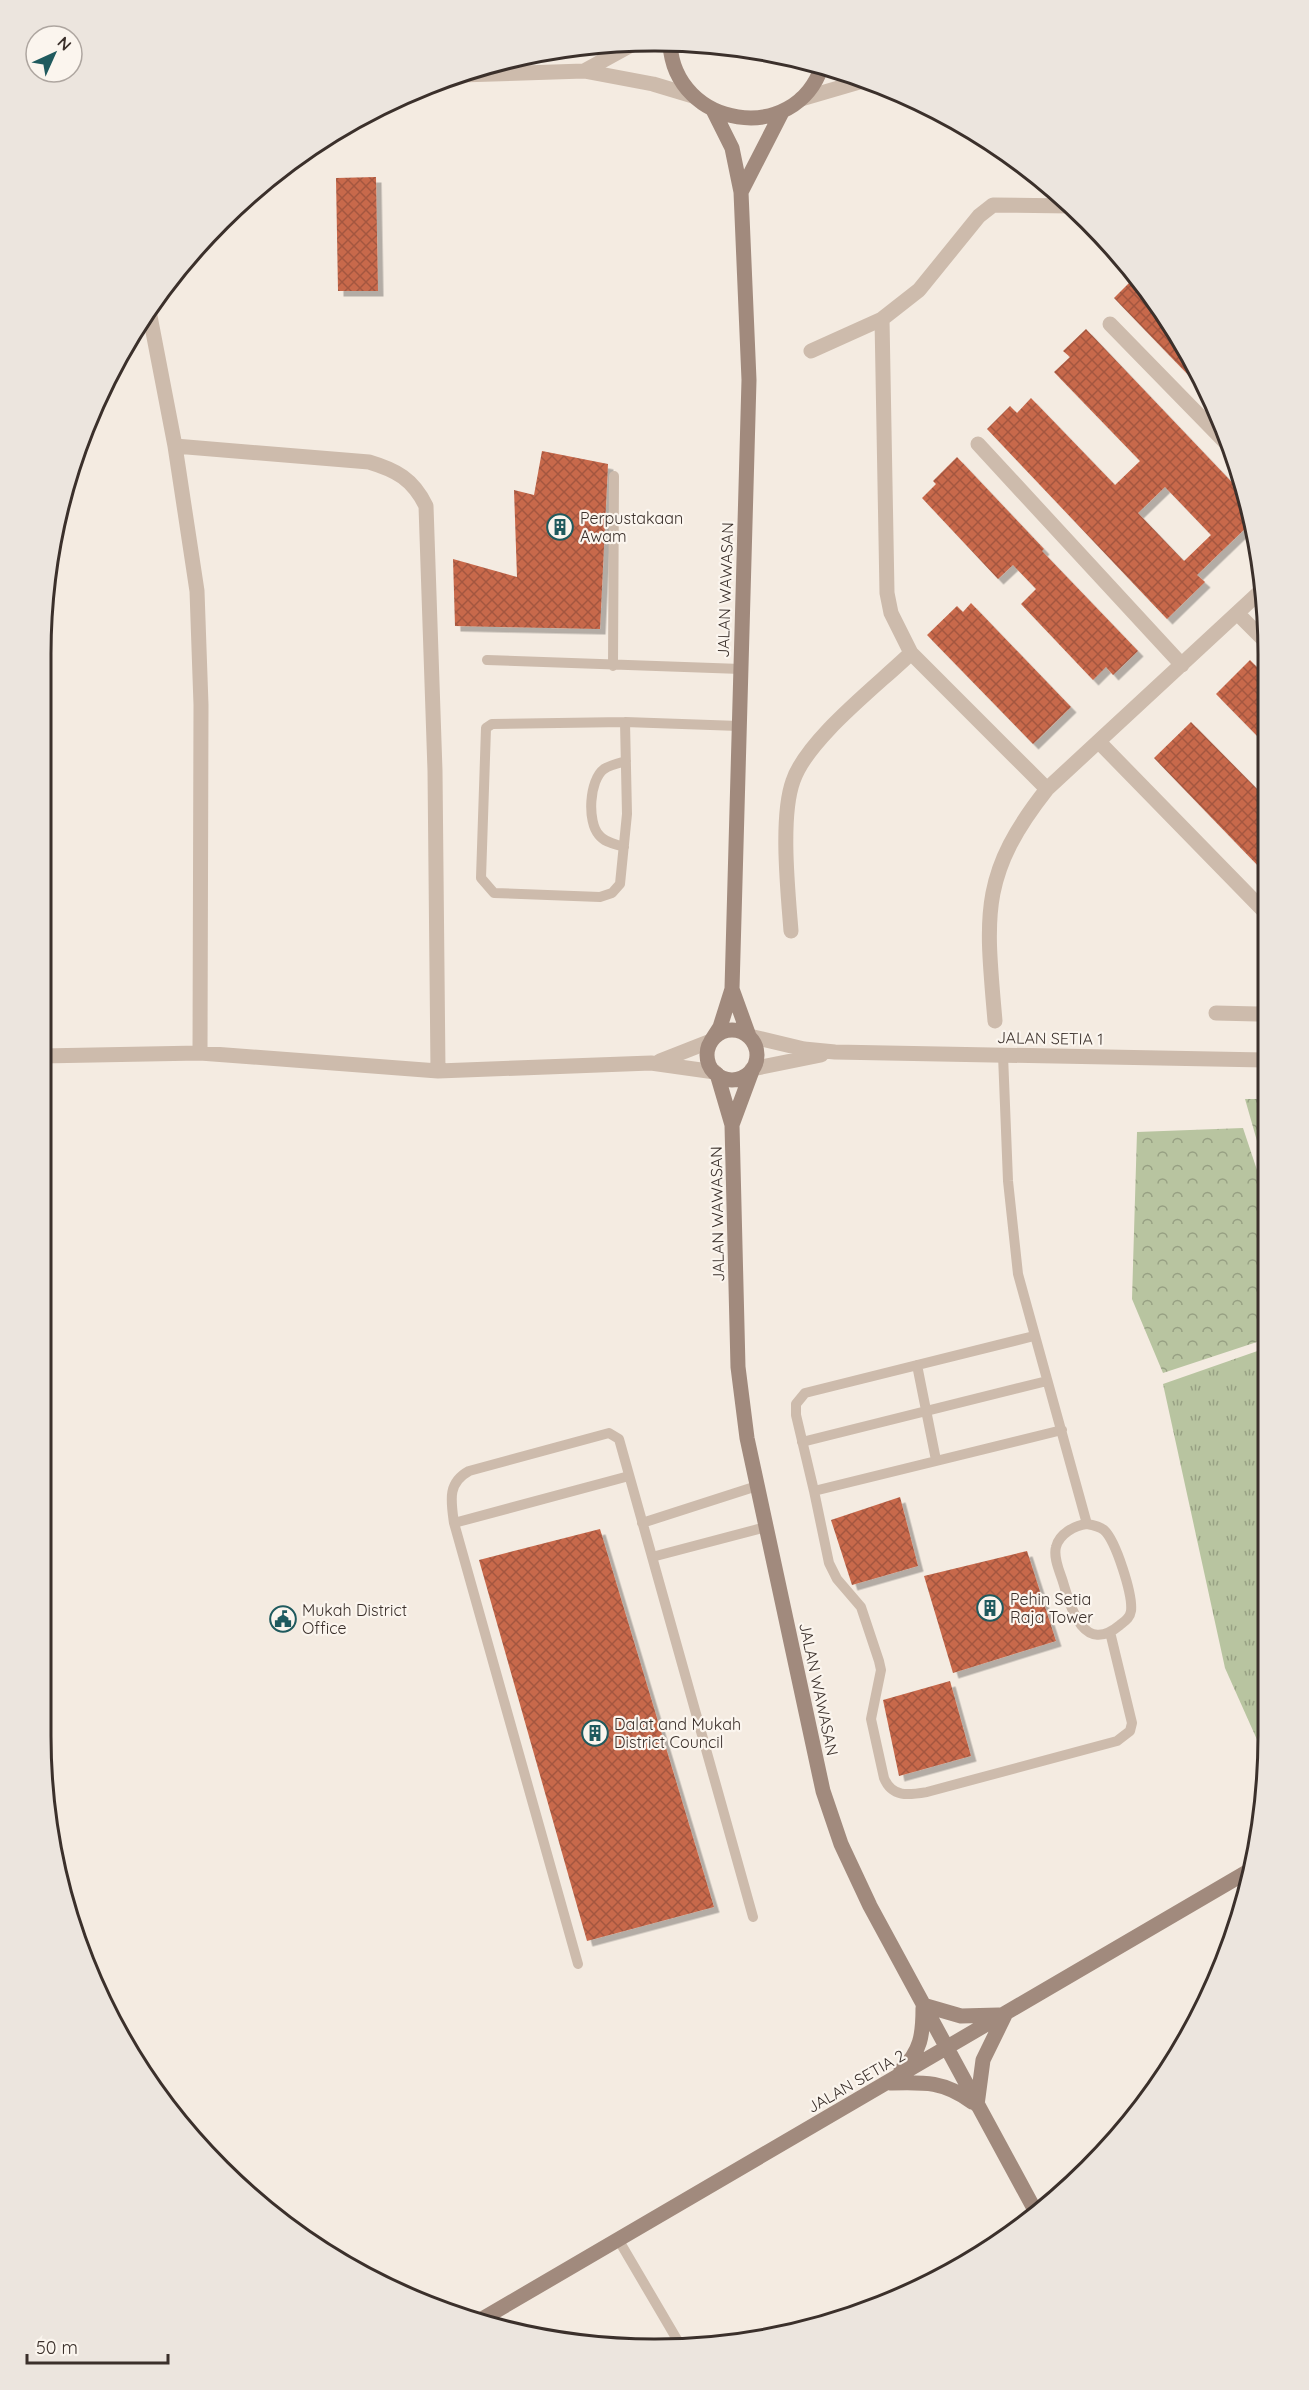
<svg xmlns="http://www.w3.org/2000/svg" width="1309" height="2390" font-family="Quicksand,sans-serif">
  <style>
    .grass { fill: url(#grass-tufts) }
    .park { fill: url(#park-crowns) }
    .building { fill: url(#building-cross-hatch); fill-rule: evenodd; filter: url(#shadow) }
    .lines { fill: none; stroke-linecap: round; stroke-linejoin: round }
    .lane { stroke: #cdbbac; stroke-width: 10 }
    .street { stroke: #cdbbac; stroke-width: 15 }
    .secondary { stroke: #a18a7d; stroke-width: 15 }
    .labels { text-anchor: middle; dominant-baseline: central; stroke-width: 4.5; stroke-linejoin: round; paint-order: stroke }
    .poi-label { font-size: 16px; fill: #3b302b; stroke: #fbf5ee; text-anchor: start }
    .street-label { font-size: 16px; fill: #3b302b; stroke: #fbf5ee }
    .rim { fill: none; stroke: #3b302b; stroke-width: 3 }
  </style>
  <defs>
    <pattern id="grass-tufts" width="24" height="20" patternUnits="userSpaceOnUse" patternTransform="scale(1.5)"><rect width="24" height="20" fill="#b8c4a0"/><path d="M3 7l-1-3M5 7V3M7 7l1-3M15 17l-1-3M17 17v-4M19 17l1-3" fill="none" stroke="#97a083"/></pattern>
    <pattern id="park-crowns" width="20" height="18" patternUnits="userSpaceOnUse" patternTransform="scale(1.5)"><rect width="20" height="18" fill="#b8c4a0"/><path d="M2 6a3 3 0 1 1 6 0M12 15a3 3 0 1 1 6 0" fill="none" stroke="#97a083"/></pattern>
    <pattern id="building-cross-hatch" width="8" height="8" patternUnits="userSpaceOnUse" patternTransform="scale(1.5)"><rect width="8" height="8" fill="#c8694b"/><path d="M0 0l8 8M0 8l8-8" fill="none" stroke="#a4573f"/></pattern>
    <filter id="shadow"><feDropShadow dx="5.5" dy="5.5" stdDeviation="0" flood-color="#0004"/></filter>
  </defs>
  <rect width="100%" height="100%" fill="#f4ebe1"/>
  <!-- grass -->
  <path class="grass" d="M1266,1348l1,414 -42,-94 -62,-284z"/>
  <!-- park -->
  <path class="park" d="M1245,1099h20v70z
    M1243,1128l22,66 1,145 -103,34 -31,-74 5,-167z"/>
  <!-- building -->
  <path class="building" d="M376,177l2,114h-40l-2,-113z
    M1134,278l31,36 34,68 -3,1 -82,-85z
    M1086,329l159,167 6,27 -54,52 8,7 -38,37 -180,-190 23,-23 7,7 14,-15 84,87 25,-24 -86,-89 16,-15 -7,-6zM1165,487l46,48 -27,26 -46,-48z
    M542,451l66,13 -8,165 -145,-3 -2,-67 64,18 -3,-87 20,5z
    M957,457l87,92 -2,2 96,100 -25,24 -7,-8 -13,13 -72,-76 15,-15 -23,-24 -15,14 -76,-81 14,-14 -3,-3z
    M971,603l100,104 -38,37 -106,-109 30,-29 6,6z
    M1250,660l14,14v69l-48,-49z
    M1191,722l73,74v76l-110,-114z
    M900,1497l18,69 -66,19 -21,-65z
    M600,1529l114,378 -127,34 -108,-381z
    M1027,1551l29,90 -103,32 -29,-97z
    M950,1681l21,75 -72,20 -16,-76z"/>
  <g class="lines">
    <!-- lane -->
    <path class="lane" d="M487,660l254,9
      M613,666l1,-190
      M625,722l2,92 -7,70 -8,9 -12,4 -106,-4 -13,-15 5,-150 6,-4 133,-2 114,4
      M624,847c-8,-3 -19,-4 -25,-12 -12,-13 -10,-55 5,-66 6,-4 15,-6 22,-8
      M1003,1055l5,126 10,93 69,250
      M1034,1336l-229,57 -9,11v11l18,76 248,-61
      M917,1365l19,95
      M802,1442l245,-61
      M814,1491l15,72 8,16 24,28 18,54 2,9 -10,49 13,59c8,20 25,17 43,14l190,-51 13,-10 2,-8 -22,-91
      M454,1523l175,-47
      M642,1523l115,-37
      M1087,1524c6,1 12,2 17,6 12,11 29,65 27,81 -1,7 -6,10 -11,14 -36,30 -49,-16 -57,-43 -3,-10 -10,-24 -7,-35 3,-13 19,-22 31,-23z
      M652,1557l114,-30
      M578,1964l-124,-441c-3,-22 -7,-40 15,-52l140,-38 10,6 134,478
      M618,2239l64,109"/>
    <!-- street -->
    <path class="street" d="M584,71l51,-28
      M460,75l124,-4 69,13 40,12
      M801,99l65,-19
      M149,311l26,135 22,145 4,114 -1,348
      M882,319l5,274 4,20 20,40 136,136
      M1110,324l123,126
      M811,351l71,-32 37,-29 60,-74 14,-11 78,1
      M978,444l204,221
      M175,446l194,16c27,8 44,17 57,44l9,265 3,300
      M1238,614l25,25
      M1099,742l165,169
      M791,931c-3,-39 -11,-114 2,-150 14,-42 85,-96 118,-128
      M1216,1013l41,1 8,-2
      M995,1021c-9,-105 -16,-146 52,-232l216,-200
      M749,1036l55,13 31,3 430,8
      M41,1056l159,-3 238,18 213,-8 64,9
      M660,1061l51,-20
      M752,1069l69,-14"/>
    <!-- secondary -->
    <path class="secondary" d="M670,44c5,84 125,103 152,22
      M741,192l41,-80
      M732,989l17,47
      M707 1055a25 25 0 1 1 50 0a25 25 0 1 1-50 0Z
      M711,1041l9,-14 12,-38 17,-609 -8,-188 -9,-44 -19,-38
      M717,1074l15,51 6,242 9,71 76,353 18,53 29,62 167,308
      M732,1125l20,-54
      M923,2005l38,11 38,-1
      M901,2070c20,-18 22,-36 22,-62
      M890,2083c34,-1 54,-2 82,19
      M977,2105l6,-45 22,-45
      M477,2322l775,-453"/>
  </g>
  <!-- icons -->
  <defs>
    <g id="building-ring" transform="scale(1.35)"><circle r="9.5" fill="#fbf5ee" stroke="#1f5a5e" stroke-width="1.5"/><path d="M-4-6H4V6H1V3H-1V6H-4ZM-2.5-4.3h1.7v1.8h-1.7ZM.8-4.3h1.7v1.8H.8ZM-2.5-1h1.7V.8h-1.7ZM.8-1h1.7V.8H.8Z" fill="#1f5a5e"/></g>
    <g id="civic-ring" transform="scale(1.35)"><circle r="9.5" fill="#fbf5ee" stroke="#1f5a5e" stroke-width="1.5"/><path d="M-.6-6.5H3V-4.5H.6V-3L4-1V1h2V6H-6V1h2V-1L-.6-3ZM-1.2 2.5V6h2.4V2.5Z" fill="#1f5a5e"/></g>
  </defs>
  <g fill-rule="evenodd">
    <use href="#building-ring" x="560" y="527"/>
    <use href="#building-ring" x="990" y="1608"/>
    <use href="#civic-ring" x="283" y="1619"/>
    <use href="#building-ring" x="595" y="1733"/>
  </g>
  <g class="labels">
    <!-- poi labels -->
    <g class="poi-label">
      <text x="580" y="518">Perpustakaan<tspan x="580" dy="18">Awam</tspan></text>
      <text x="1010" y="1599">Pehin Setia<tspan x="1010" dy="18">Raja Tower</tspan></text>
      <text x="302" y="1610">Mukah District<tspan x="302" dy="18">Office</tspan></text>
      <text x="614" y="1724">Dalat and Mukah<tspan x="614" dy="18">District Council</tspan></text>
    </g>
    <!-- street labels -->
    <g class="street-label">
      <text transform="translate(725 590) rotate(-88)">JALAN WAWASAN</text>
      <text transform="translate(1050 1038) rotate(1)">JALAN SETIA 1</text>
      <text transform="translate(717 1214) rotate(-91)">JALAN WAWASAN</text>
      <text transform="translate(819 1689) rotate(78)">JALAN WAWASAN</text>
      <text transform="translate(856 2081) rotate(-30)">JALAN SETIA 2</text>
    </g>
  </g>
  <!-- crop -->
  <path d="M0 0H1309V2390H0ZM654 51H655A603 603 0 0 1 1258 654V1736A603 603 0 0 1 655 2339H654A603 603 0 0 1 51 1736V654A603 603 0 0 1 654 51Z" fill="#ece5de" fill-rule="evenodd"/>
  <path class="rim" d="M654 51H655A603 603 0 0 1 1258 654V1736A603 603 0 0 1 655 2339H654A603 603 0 0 1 51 1736V654A603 603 0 0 1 654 51Z"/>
  <!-- north arrow -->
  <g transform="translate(54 54) rotate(45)"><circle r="28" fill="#fbf5ee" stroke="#aea6a0" stroke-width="1.5"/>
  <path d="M0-4.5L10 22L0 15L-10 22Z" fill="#1f5a5e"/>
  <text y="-9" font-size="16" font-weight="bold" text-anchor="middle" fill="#3b302b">N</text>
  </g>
  <!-- scale -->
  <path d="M27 2354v9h141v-9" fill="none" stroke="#3b302b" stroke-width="3"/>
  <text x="36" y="2354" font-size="18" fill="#3b302b" stroke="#fbf5ee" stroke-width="4.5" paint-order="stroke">50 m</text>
</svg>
